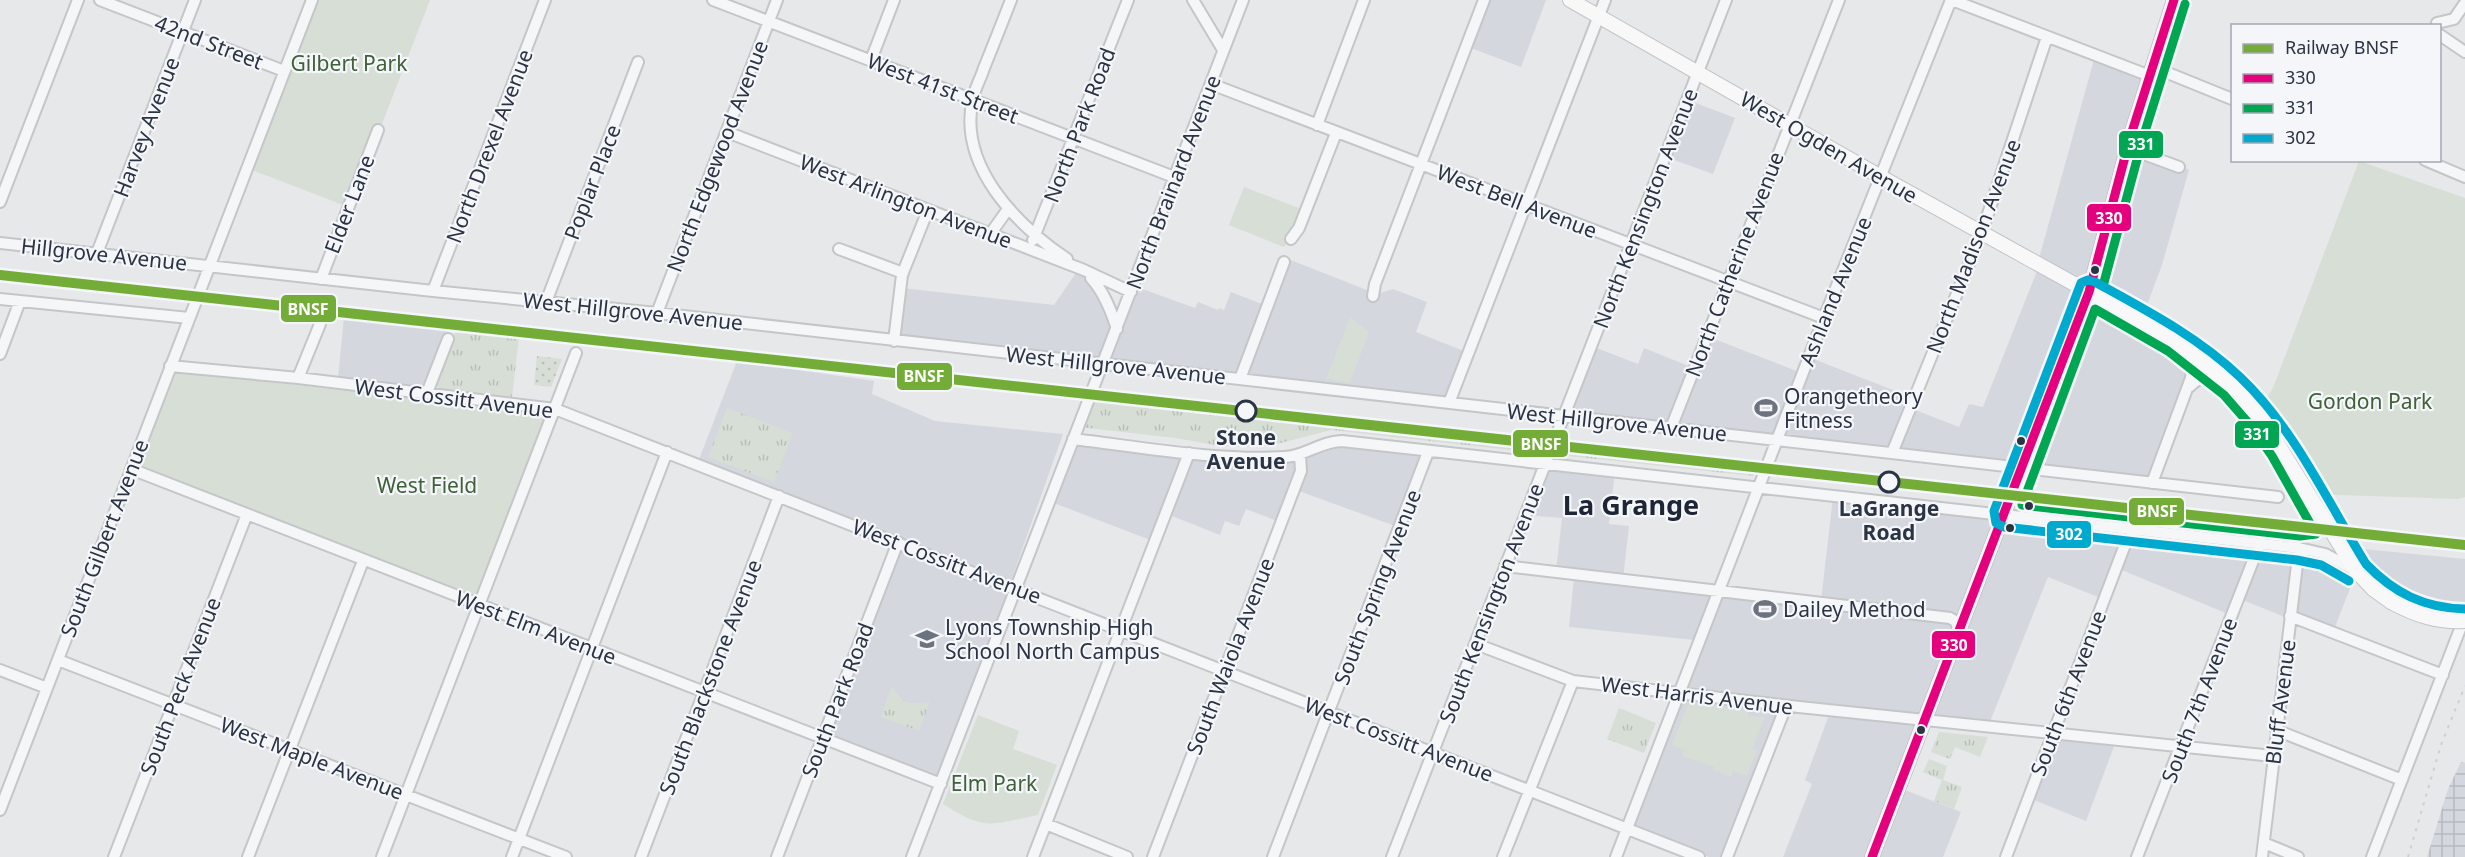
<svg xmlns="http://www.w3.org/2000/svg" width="2465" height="857" font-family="'Noto Sans',sans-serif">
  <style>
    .built { fill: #d4d7dd }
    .industrial { fill: url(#industrial-grid) }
    .grass { fill: url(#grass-tufts) }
    .park { fill: #d6ded6 }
    .garden { fill: url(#garden-dots) }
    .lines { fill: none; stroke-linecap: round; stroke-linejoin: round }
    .minor-casing { stroke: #c4c6c8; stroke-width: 14 }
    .major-casing { stroke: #c2c5c8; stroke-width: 16 }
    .minor { stroke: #f5f6f7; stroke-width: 10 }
    .major { stroke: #f8f8f8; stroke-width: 14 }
    .rail { stroke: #cecfd2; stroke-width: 2; stroke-dasharray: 3 6; stroke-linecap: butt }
    .major-bridge-casing { stroke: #c2c5c8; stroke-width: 16; stroke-linecap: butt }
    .major-bridge { stroke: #f8f8f8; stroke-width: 14 }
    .bus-1-casing { stroke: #f4f6f9; stroke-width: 14 }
    .bus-2-casing { stroke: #f4f6f9; stroke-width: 14 }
    .bus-3-casing { stroke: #f4f6f9; stroke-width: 14 }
    .bus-1 { stroke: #e5007d; stroke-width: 9 }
    .bus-2 { stroke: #00a651; stroke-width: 9 }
    .bus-3 { stroke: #00a9ce; stroke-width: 9 }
    .rail-1-casing { stroke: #f4f6f9; stroke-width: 15 }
    .rail-1 { stroke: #73ad38; stroke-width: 10 }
    .bus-dot { fill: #2b3445; stroke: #f4f6f9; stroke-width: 2 }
    .stop-dot { fill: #f4f6f9; stroke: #2b3445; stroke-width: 3 }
    .labels { text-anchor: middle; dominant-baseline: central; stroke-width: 4.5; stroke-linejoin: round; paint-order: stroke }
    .street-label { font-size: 21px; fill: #2b3445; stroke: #f4f6f9 }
    .park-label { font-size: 21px; fill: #3f6138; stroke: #f4f6f9 }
    .poi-label { font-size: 21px; fill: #2b3445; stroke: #f4f6f9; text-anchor: start }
    .stop-label { font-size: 21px; font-weight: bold; fill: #2b3445; stroke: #f4f6f9 }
    .district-label { font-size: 27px; font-weight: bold; fill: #1d2536; stroke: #f4f6f9 }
    .line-badge { stroke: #f4f6f9; stroke-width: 2 }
    .badge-label { font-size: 16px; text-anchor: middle; font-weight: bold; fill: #fff }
  </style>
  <defs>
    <pattern id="industrial-grid" width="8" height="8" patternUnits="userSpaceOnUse" patternTransform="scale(1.5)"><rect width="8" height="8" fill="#d4d7dd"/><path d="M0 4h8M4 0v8" fill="none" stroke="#b6b9bf"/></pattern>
    <pattern id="grass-tufts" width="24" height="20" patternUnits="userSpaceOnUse" patternTransform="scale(1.5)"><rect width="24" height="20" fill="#d6ded6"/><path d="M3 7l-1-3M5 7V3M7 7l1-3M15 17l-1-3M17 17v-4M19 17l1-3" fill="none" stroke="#b8bfb9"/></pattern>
    <pattern id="garden-dots" width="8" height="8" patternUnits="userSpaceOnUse" patternTransform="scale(1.5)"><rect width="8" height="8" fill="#d6ded6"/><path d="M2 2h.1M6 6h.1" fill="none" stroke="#b8bfb9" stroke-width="1.8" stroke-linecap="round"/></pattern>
  </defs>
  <rect width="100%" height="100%" fill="#e6e8ea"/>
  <!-- built -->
  <path class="built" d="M1489,0h57l-25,67 -50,-19z
    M2095,56l53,21 -60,213 -50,-28z
    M1688,100l47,18 -22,56 -47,-17z
    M2132,147l57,23 -27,95 -20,53 -50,-27z
    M1288,259l89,35 16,-5 34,13 -11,30 48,19 -18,47 -202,-21z
    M2039,266l48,29 -65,170 -125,-17 16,-39 46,18 10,-23 14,3z
    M1078,270l5,2 15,16 17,42 -13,33 -207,-24 7,-51 152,17z
    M1134,286l61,22 3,-6 20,8 2,-2 4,2 7,-18 36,14 -28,70 -133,-13z
    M2090,296l80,45 20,23 -38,118 -126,-16z
    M344,317l104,11 -23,59 -87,-9z
    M1709,337l90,35 -24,63 -99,-10z
    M1594,347l44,17 6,-16 47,19 -22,55 -100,-11z
    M1811,358l102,40 -21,52 -111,-13z
    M737,361l137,20 -2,13 63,27 128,13 -123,347 -114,-44 74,-196 -202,-79z
    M1074,441l113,13 -34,87 -102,-39z
    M1332,443l95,10 -29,74 -102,-37 5,-35z
    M1190,454l109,2 1,15 -20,51 -34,-13 -7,17 -14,-5 -5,14 -53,-21z
    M1546,466l69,6 -6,52 20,2 -6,53 -67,-8 6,-53 -36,-3z
    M1833,497l168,20 -39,100 -141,-16z
    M2007,518l122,13 -26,68 -55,-22 -59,147 -60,-6z
    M2136,536l185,19 23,15 8,13 -17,44 -38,-15 -12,5 -50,-20 -7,17 -111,-46 6,-15 5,1z
    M2353,548l112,11v46l-2,4 -35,-4 -32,-15 -14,-11z
    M1574,578l142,15 -21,47 -126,-13z
    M1720,593l236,27 -32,98 -243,-26z
    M1683,699l95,11 -58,147h-11l-76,-30z
    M1830,712l93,9 -53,136h-87l29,-73 -7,-4z
    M2053,735l63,6 -30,80 -57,-23z
    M1900,788l61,24 -18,45h-70z"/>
  <!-- industrial -->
  <path class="industrial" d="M2461,762l4,1v94h-38l21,-68z"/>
  <!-- grass -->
  <path class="grass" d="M457,328l62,9 -7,60 -72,-8 -4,-3v-5z
    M1090,398l450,48 -3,7 -206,-23 -54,14 -29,3 -27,-1 -46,-8 -96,-11z
    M727,408l66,25 -19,49 -66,-25z
    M1562,449l194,21 -3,6 -193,-21z
    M891,687c17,18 14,17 39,15l-11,29 -38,-14z
    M1619,708l37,15 -12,30 -37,-14z
    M1939,732l49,5 -8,20 -25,-10 -5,12 -19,-7z
    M1929,759l18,7 -4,14 19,7 -8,22 -20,-8 8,-21 -19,-8z"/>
  <!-- park -->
  <path class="park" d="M318,0h112l-50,129 -7,-2 -30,78 -91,-35z
    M2359,161l106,37v299l-7,2 -148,-5 -52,-81 15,-25z
    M1244,187l60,23 -7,17 -13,20 -55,-22z
    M1350,317l19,15 -19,51 -24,-4z
    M175,372l367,39 4,5 -67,175 -4,5h-4l-328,-128 -4,-9 33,-83z
    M1688,704l60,6v6l17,1 -13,32 5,1 -10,26 -14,-5 -2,6 -18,-7 1,-3 -32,-11 2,-6 -12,-5z
    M978,715l41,16 -6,18 44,16 -19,50c-48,10 -52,16 -95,-11z"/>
  <!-- garden -->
  <path class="garden" d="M537,356l25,3 -11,28 -17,-2z"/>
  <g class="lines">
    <!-- minor casing -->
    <g class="minor-casing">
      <path id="minor" d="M100,0l184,71
        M713,0l461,177
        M1011,0c-9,23 -18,46 -27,68 -3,10 -9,20 -11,30 -16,68 44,127 94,161
        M1193,0l30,50
        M1952,0l198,76
        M2437,23l17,-4 11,-16
        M2440,35l25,17
        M871,60l23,-60
        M2153,67l79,32
        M1211,84l613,234
        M1317,125l47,-125
        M727,132l357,138 47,22
        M2425,160l40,17
        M2123,166l18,-13 38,14
        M0,202l78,-202
        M991,233l17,-24
        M1291,239l8,-11 37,-95
        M1033,240l95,-240
        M0,243l433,48 224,22 1621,184
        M839,249l64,24
        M97,253l98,-253
        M1091,278c13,14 20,32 26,51
        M321,279l57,-149
        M433,291l112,-291
        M1373,296l2,-12 109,-284
        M0,299l189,19
        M546,302l92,-240
        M657,313l120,-313
        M894,341l8,-66 26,-65
        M0,354l20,-53
        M170,366l128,12 257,31 1144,448
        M298,378l22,-54
        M1240,379l44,-117
        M2189,387c12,-12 18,-11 34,-7
        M427,393l21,-54
        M1449,403l156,-403
        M1671,428l168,-428
        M1073,439c67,8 144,22 212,18 20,-1 37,-16 57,-16l957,107 26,6 28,15
        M1892,453l90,-221 65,-195
        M131,469l810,315
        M2152,483l39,-105 1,-12 -8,-18
        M1505,566l445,52 5,3 5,9
        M2290,616l153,59
        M1476,644l97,37 226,26 474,49
        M58,660l508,197
        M0,670l47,18
        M2276,730l126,50
        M0,810l312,-810
        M1046,824l81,33
        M2264,843l34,14
        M114,857l133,-343
        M248,857l115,-296
        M382,857l194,-504
        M512,857l155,-405
        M641,857l138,-361
        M777,857l121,-315
        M912,857l331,-857
        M1033,857l156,-404
        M1153,857l148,-386 -1,-16
        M1273,857l155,-405
        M1392,857l334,-857
        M1503,857l70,-176
        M1616,857l208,-539 127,-318
        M1727,857l59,-151
        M2006,857l125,-328
        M2137,857l123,-314
        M2262,857l37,-309
        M2372,857l93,-241"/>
    </g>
    <!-- major casing -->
    <g class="major-casing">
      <path id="major" d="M1570,0l311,177 262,145 59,38 37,33 27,32 90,146 17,18 18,13
        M1872,857l217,-565 41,-154 44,-138"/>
    </g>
    <!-- minor -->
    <use href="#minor" class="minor"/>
    <!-- major -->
    <use href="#major" class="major"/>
    <!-- rail -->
    <path class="rail" d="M0,270l2465,270
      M2408,857l33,-112 24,-59"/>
    <!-- major-bridge casing -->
    <g class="major-bridge-casing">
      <path id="major-bridge" d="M2391,602c24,13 47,21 74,19"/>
    </g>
    <!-- major-bridge -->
    <use href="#major-bridge" class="major-bridge"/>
    <!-- bus-1 casing -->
    <g class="bus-1-casing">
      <path id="bus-1" d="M1872,857l217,-565 41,-154 44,-138"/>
    </g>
    <!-- bus-2 casing -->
    <g class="bus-2-casing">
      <path id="bus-2" d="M2103,286l39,-145 43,-137
        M2095,309l73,42 56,44 27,31 21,30 44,78 -16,2 -278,-31z"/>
    </g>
    <!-- bus-3 casing -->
    <g class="bus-3-casing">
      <path id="bus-3" d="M2349,581l-28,-16 -24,-5 -293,-33 -8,-4 -2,-12 87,-228 7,-3 7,2c51,28 103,55 145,95 55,52 87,124 126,187 28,29 58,44 99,45"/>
    </g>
    <!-- bus-1 -->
    <use href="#bus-1" class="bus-1"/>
    <!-- bus-2 -->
    <use href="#bus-2" class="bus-2"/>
    <!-- bus-3 -->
    <use href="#bus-3" class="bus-3"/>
    <!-- rail-1 casing -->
    <g class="rail-1-casing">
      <path id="rail-1" d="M0,275l2465,270"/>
    </g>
    <!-- rail-1 -->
    <use href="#rail-1" class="rail-1"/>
  </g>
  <!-- icons -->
  <defs>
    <g id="stadium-bare" transform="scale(1.8)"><path d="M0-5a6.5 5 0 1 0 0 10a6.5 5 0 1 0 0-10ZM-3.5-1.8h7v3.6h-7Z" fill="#6c737f" stroke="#f4f6f9" stroke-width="2.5" paint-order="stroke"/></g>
    <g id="school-bare" transform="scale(1.8)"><path d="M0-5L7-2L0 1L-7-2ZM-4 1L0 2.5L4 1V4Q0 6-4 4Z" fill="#6c737f" stroke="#f4f6f9" stroke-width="2.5" paint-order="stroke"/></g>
  </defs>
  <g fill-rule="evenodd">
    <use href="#stadium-bare" x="1766" y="408"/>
    <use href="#stadium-bare" x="1765" y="609"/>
    <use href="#school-bare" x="927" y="639"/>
  </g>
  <!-- markers -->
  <g class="bus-dot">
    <circle cx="2095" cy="270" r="5"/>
    <circle cx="2021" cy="441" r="5"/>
    <circle cx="2029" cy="506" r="5"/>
    <circle cx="2010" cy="528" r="5"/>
    <circle cx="1921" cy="730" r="5"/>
  </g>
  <g class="stop-dot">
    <circle cx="1246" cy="411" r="10"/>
    <circle cx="1889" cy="482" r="10"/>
  </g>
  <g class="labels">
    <!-- street labels -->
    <g class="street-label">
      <text transform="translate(209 42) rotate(21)">42nd Street</text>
      <text transform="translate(943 88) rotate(21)">West 41st Street</text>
      <text transform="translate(1079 125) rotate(-69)">North Park Road</text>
      <text transform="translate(146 127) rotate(-69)">Harvey Avenue</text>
      <text transform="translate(489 146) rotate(-69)">North Drexel Avenue</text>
      <text transform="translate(1829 147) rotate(30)">West Ogden Avenue</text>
      <text transform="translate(717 156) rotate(-69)">North Edgewood Avenue</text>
      <text transform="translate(592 182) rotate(-69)">Poplar Place</text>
      <text transform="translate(1173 182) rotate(-69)">North Brainard Avenue</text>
      <text transform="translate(906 201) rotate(21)">West Arlington Avenue</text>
      <text transform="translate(1517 201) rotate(21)">West Bell Avenue</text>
      <text transform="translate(349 204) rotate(-69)">Elder Lane</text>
      <text transform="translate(1645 208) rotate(-69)">North Kensington Avenue</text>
      <text transform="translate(1973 246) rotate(-69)">North Madison Avenue</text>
      <text transform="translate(104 254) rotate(6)">Hillgrove Avenue</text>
      <text transform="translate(1734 264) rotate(-69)">North Catherine Avenue</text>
      <text transform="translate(1835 291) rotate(-68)">Ashland Avenue</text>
      <text transform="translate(633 311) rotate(6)">West Hillgrove Avenue</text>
      <text transform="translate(1116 365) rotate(6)">West Hillgrove Avenue</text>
      <text transform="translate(454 398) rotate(7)">West Cossitt Avenue</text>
      <text transform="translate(1617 422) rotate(6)">West Hillgrove Avenue</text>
      <text transform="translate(104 538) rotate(-69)">South Gilbert Avenue</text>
      <text transform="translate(947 561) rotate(21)">West Cossitt Avenue</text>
      <text transform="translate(1377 587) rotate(-69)">South Spring Avenue</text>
      <text transform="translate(1491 603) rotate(-69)">South Kensington Avenue</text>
      <text transform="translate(536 627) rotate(21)">West Elm Avenue</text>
      <text transform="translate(1230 656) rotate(-69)">South Waiola Avenue</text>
      <text transform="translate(710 677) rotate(-69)">South Blackstone Avenue</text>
      <text transform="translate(180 686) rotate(-69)">South Peck Avenue</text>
      <text transform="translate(2068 693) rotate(-69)">South 6th Avenue</text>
      <text transform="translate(1697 695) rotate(7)">West Harris Avenue</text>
      <text transform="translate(837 700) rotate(-69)">South Park Road</text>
      <text transform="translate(2199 700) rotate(-69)">South 7th Avenue</text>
      <text transform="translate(2280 702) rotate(-83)">Bluff Avenue</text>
      <text transform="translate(1399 739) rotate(21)">West Cossitt Avenue</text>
      <text transform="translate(312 758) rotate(21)">West Maple Avenue</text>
    </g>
    <!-- park labels -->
    <g class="park-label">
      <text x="349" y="63">Gilbert Park</text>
      <text x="2370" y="401">Gordon Park</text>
      <text x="427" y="485">West Field</text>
      <text x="994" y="783">Elm Park</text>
    </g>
    <!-- poi labels -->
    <g class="poi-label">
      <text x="1784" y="396">Orangetheory<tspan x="1784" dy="24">Fitness</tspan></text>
      <text x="1783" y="609">Dailey Method</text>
      <text x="945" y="627">Lyons Township High<tspan x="945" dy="24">School North Campus</tspan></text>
    </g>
    <!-- stop labels -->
    <g class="stop-label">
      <text x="1246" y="437">Stone<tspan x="1246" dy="24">Avenue</tspan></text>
      <text x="1889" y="508">LaGrange<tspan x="1889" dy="24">Road</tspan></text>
    </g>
    <!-- district labels -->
    <g class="district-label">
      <text x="1631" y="504">La Grange</text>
    </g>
  </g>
  <g class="line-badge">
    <rect x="2118" y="130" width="46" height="29" rx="6" fill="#00a651"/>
    <rect x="2086" y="203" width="46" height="29" rx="6" fill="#e5007d"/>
    <rect x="280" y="294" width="57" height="29" rx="6" fill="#73ad38"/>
    <rect x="896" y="362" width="57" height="29" rx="6" fill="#73ad38"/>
    <rect x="2234" y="420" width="46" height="29" rx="6" fill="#00a651"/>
    <rect x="1512" y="429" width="57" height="29" rx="6" fill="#73ad38"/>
    <rect x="2128" y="497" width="57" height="29" rx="6" fill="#73ad38"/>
    <rect x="2046" y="520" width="46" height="29" rx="6" fill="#00a9ce"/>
    <rect x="1931" y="630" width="45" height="29" rx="6" fill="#e5007d"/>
  </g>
  <g class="badge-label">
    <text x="2141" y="150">331</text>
    <text x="2109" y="224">330</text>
    <text x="308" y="315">BNSF</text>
    <text x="924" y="382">BNSF</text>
    <text x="2257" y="440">331</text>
    <text x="1541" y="450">BNSF</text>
    <text x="2157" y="517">BNSF</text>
    <text x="2069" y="540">302</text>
    <text x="1954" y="651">330</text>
  </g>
  <!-- legend -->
  <rect x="2231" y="24" width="210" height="138" fill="#f4f6f9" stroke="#a4a8b1" stroke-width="1.5"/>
  <rect x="2243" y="44" width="30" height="9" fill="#73ad38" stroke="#a4a8b1" stroke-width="1.5"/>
  <text x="2285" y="54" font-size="18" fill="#2b3445">Railway BNSF</text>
  <rect x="2243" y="74" width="30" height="9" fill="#e5007d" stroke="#a4a8b1" stroke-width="1.5"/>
  <text x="2285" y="84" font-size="18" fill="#2b3445">330</text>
  <rect x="2243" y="104" width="30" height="9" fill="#00a651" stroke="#a4a8b1" stroke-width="1.5"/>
  <text x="2285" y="114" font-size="18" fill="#2b3445">331</text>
  <rect x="2243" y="134" width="30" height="9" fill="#00a9ce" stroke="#a4a8b1" stroke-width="1.5"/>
  <text x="2285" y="144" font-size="18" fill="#2b3445">302</text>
</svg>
